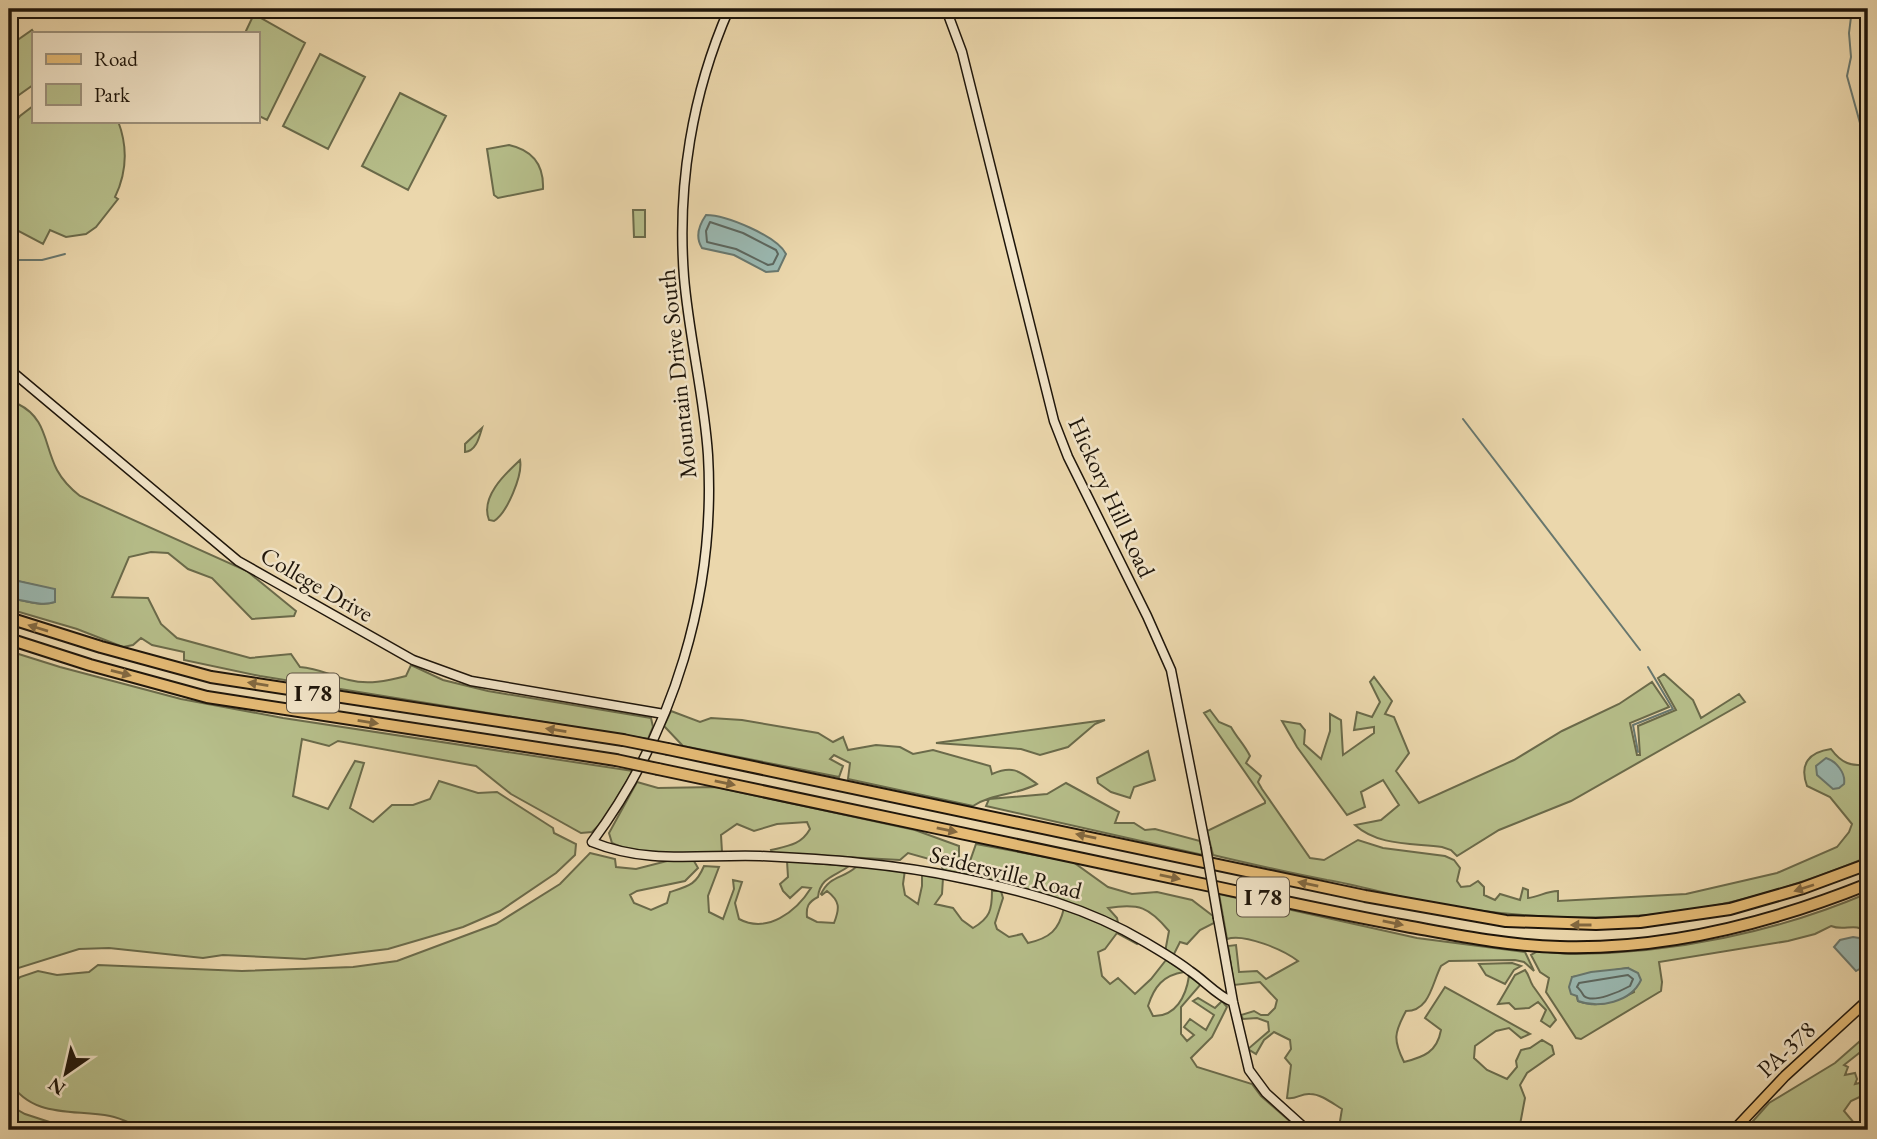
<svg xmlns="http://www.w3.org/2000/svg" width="1877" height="1139" font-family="'EB Garamond',serif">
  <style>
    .green { fill: #b6be8a; stroke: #6a6a4a; stroke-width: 2; fill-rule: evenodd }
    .water { fill: #9ab8b1; stroke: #68776e; stroke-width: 2 }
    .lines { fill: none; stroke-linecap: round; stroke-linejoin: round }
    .shore { stroke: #5c665e; stroke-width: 2 }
    .stream { stroke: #68776e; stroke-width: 2 }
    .secondary-casing { stroke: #1e150a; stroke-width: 11 }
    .primary-casing { stroke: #1e150a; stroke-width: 12 }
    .highway-casing { stroke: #1e150a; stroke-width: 14 }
    .secondary { stroke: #f2e5c9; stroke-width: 8 }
    .primary { stroke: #e6bc76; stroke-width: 9 }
    .highway { stroke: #e6bc76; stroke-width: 10 }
    .secondary-bridge-casing { stroke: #1e150a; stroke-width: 11; stroke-linecap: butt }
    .highway-bridge-casing { stroke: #1e150a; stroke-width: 14; stroke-linecap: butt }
    .secondary-bridge { stroke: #f2e5c9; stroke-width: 8 }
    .highway-bridge { stroke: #e6bc76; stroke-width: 10 }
    .oneway { fill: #826840 }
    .labels { text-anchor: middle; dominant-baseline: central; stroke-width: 5; stroke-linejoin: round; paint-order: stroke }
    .shield { fill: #f2e5c9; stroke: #5e5343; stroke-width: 2 }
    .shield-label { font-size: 23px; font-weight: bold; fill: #1e150a }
    .street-label { font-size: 24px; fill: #1e150a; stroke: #f2e5c9 }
  </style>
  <rect width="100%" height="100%" fill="#ebd7ac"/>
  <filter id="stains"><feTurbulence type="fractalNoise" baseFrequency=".00286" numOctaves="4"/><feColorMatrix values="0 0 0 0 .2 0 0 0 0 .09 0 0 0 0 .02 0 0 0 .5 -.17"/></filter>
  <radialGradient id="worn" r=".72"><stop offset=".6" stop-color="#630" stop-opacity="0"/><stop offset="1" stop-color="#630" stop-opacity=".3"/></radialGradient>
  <!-- green -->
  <path class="green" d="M254,14l51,29 -38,77 -10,-5v-82h-12z
    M32,30l2,3 -1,52 -24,17v-56z
    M320,54l45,23 -37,72 -45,-23z
    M400,93l46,23 -38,74 -46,-24z
    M33,106v15h85c10,26 9,51 -3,76l3,2 -22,28 -10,7 -20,3 -16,-7 -7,14 -34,-18 5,-14 -5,-3v-78l11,-15z
    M509,145c23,5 35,20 34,44l-45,9 -4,-3 -7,-46z
    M633,210h12v27h-11z
    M18,404c29,14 26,41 39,66 6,11 14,19 23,26l167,75 49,40 -2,5 -42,3 -40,-41 -24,-9 -20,-16 -17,-1 -22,5 -17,40 36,1 13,26 16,14 73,20 41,-4 9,13c18,1 32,9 49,13 19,5 38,1 57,-4l5,-11 32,15 45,11 163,27 2,9 -5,12 -388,-63 -76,-16v-8l-32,-7 -11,-7 -8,7 -10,2 -46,-18 -68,-20v-11c15,2 31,9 45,4l1,-12 -46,-11v-174z
    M482,428c-3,10 -6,23 -17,24v-8z
    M520,460c3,15 -13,53 -26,61l-5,-1c-9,-23 16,-46 31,-60z
    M9,651l51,16 121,32 102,19 350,53 -30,50 -11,11 -11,1 -70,-39 -35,-28 -138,-25 -9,5 -27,-7 -9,57 35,13 27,-48 9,2 -14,45 23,14 19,-17h21l17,-6 9,-18 39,12 19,-1 56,36 1,5 22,11 -1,11 -19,18 -56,38 -37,16 -75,22 -83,10 -82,-4 -20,3 -94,-10 -30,1 -70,22z
    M1664,674l29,26 8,18 38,-24 6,8 -174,99 -72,29 -42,26 -6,-6 -9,-3c-30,-4 -64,-1 -87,-22l26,-5 18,-15 -16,-25 -22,12 4,15 -18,8 -50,-68 -15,-26 18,3 5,6 -1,14 17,15 9,-28v-17l11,6 2,35 31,-22v-6l-20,3 3,-18 15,5 8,-15 -10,-20 4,-5 18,24 -7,13 9,3 15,36 -13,18 23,32 95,-43 48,-29 57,-27 33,-22 17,25 -39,16 7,32h3l-2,-29 38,-16 -18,-32z
    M1210,710l9,12 12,5c6,11 13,17 19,29l-4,7 15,13 -3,6 4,7 48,69 14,2 34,-20 25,8 62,8 9,4 6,8 -3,13 4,6 9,-1 8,-5 6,6v8l11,5 5,-6 20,6 3,-12 5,2v8c11,-1 18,-7 30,-7v10l128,-7 91,-21 60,-26 12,-15 3,-8 -22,-27 -23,-11c-8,-22 2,-34 24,-37 11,15 20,17 37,16v92c-63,26 -130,48 -199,56 -83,9 -167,4 -248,-12 -32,-6 -62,-16 -94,-21 -38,-7 -76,-16 -114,-25l-6,-24 58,-28v-2l-61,-88z
    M671,711l29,11 11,-4 31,2 76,13 15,9 10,-5 5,13 28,-5 24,2 13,7 20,-4 57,16 2,8c21,-9 27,-3 45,10 -20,11 -44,9 -64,22l-125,-27 2,-16 -16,-8 -4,4 13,7 -4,11 -156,-31 -19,-20z
    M1105,720l-10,4 -27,23 -28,8 -19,-6 -85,-6z
    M1148,751l7,29 -21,7 -4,11 -19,-6 -13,-9 -1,-5z
    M637,782l21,6 58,-1 199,43 44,16v14l5,5 6,-4 6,-17 97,18 35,25 24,7 25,-2 35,8 21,16 1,7 -14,7 -13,14 -7,-2 -7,14 -8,-4 4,-21c-20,-24 -30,-28 -61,-23l9,10 1,5 -53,-22 -122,-31 -3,-8 -32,-9 -8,7 -128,-7 -1,-3c17,-4 30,-5 39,-21l-3,-7 -30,2 -23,7 -17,-7 -16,11 1,17c-37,0 -75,9 -110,-9l-3,-10z
    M1066,783l53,29 -4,11h19l11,7 10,-1 45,12 3,14 -217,-49 3,-7 58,-5z
    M590,853l25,6 1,8 20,2 31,-8h27l4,7 -13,13 -48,10 -7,4 4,8 17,7 16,-7 3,-11c19,-6 26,-7 34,-26l15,1 -11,29 1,16 14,7 11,-30 -1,-9 9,2 -7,21 4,16c28,15 57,-7 72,-31l-9,-1 -12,11 -7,-7 -3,-7 8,-7 -1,-16 62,5c-13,10 -29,11 -31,31 -10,5 -12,10 -11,20l10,5 17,1c6,-15 6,-22 -7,-32l-5,4 -1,-1c9,-19 22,-15 35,-27l49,3 -2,14 2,11 13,9 4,-18v-12l21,4 -1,16 -7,10 18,4 9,12 11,8c17,-10 19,-18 19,-37h9l2,7 -8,25 2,6 12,8 13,-3 6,9c22,-5 31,-13 36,-35l14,3 61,30 -2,3 -20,-11 -12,16 -7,3 4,24 8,8 8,-6 17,16 16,-15 15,-19 18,12c-21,3 -30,15 -36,34l5,10c23,1 33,-20 36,-40l12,8 -20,23v27l6,7 7,-6 -10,-8 6,-8 16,11 8,-15 -21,-14 5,-3 17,10 7,-7 5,6 -15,30 -21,21 6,9 55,17 9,12 39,34h-1153c-12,-4 -25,-12 -37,-14 -37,-7 -77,3 -101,-35v-92l11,-12 18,-6 19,4 32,-3 9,-7 144,6 111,-4 44,-6 99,-37 64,-40z
    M1868,893v20l-5,4 5,16c-14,-12 -22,-1 -37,-7l-16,8 -27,7 -129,21 3,20 -1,9 -80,48 -5,-1 -30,-46 3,-14 -9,-6 -9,-17 7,-4c12,1 25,3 37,3 99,-1 202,-22 293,-61zM1628,968l6,24c-18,9 -36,17 -56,9l-6,-24z
    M1219,894l198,44 108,14 9,19 -10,-9 -9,-2 -66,1 -8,5c-9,17 -11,45 -35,45 -12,22 -13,29 -2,51 20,-5 33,-10 37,-32l-16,-12 20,-31 85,47 -9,4 -12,-10 -13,3 -21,15 -1,12 13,12 20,9 10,-12 -1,-6 5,-11 9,-2 12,-8 10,6 2,8 -27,19 -7,12 5,13 -6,32h-168l-11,-9 2,-12c-10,-6 -21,-15 -32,-15 -9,-1 -14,6 -23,4l4,-33 -6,-7 6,-9 -1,-9 -16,-8 -10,8 -8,14 -8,-5 21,-18 -1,-9 -11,-4 -14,1 -2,-4 13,-4 7,4h7l7,-7 2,-8 -17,-18 -26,3 -6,-39 8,-1 3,27 18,-1 9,8 32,-18c-14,-11 -54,-28 -71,-22z
    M1512,963l9,3 -7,4 -9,14 -19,-9 -7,-11z
    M1525,970c5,6 4,10 8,16 8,11 16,22 23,34l-6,7 -9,-6 5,-11 -8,-8 -9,6 -14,1 -6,-6 -11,1 17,-29z
    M1868,1034v12l-24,19 4,2 -3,8 10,-2 2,6 -2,5 13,-3v12l-17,8 -7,10 16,19h-43l-7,-7 -9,-1 -16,8h-40l24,-27 66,-40z
    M9,1105l16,9 49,16h-65z"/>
  <!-- water -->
  <path class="water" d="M706,215c20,0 71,21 80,39l-8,17 -12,1 -32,-17 -32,-7c-7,-11 -3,-23 4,-33z
    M9,579l46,10v13c-14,5 -31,-2 -46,-4z
    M1826,758c10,3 20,15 18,26l-5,4 -6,1 -16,-14 -1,-9z
    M1853,937l6,1 9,9v17l-12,7 -22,-24 6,-7z
    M1628,968l10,5 3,7c-10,22 -42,29 -63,21l-1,-5 -6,-2 -2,-7 3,-10 19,-5z"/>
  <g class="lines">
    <!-- shore -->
    <path class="shore" d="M710,222l33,11 33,17 2,4 -5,10 -5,1 -32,-16 -29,-7 -1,-11z
      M1628,975l5,4 -3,7c-9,5 -37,18 -46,10 -2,-3 -4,-7 -7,-9l2,-4z"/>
    <!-- stream -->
    <path class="stream" d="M1852,9l-3,24 2,24 -4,19 13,47 8,6
      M9,260h33l23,-6
      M1463,419l177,231
      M1638,752l-5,-27 40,-16 -25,-42"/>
    <!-- secondary casing -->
    <g class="secondary-casing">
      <path id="secondary" d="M729,9c-37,84 -52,177 -45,268 5,60 20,118 24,178 8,138 -34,277 -116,387 57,23 109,12 168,14 67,3 135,8 201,22 64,13 127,30 184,64 15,9 31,18 45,29 14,9 27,25 43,31
        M946,9l16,43 92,369 14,36 79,159 24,54 35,178
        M9,369l229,192 175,99 58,21 193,33
        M1218,918l15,84 16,68 17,23 41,37"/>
    </g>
    <!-- primary casing -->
    <g class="primary-casing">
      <path id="primary" d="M1734,1130l51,-54 83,-76"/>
    </g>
    <!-- highway casing -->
    <g class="highway-casing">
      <path id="highway" d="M9,618l92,29 110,30 412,63
        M9,639l81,26 117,32 409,63
        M668,749l697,147 141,25 90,3 44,-2 90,-13 73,-21 65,-24
        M658,769c184,39 369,78 553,117 65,14 130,28 195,40 50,9 103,20 154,21 105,3 211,-24 308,-63"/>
    </g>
    <!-- secondary -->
    <use href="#secondary" class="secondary"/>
    <!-- primary -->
    <use href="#primary" class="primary"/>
    <!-- highway -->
    <use href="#highway" class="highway"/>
    <!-- secondary-bridge casing -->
    <g class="secondary-bridge-casing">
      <path id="secondary-bridge" d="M1206,848l12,70"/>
    </g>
    <!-- highway-bridge casing -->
    <g class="highway-bridge-casing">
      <path id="highway-bridge" d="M623,740l45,9
        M616,760l42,9"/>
    </g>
    <!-- secondary-bridge -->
    <use href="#secondary-bridge" class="secondary-bridge"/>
    <!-- highway-bridge -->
    <use href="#highway-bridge" class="highway-bridge"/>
  </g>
  <!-- one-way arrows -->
  <defs><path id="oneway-solid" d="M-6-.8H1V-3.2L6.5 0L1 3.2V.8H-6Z" transform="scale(1.75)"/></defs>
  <g class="oneway">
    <use href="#oneway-solid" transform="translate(38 628) rotate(-163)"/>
    <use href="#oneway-solid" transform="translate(121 673) rotate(15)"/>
    <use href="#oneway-solid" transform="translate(258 684) rotate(-171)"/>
    <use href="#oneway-solid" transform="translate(368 722) rotate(9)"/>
    <use href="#oneway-solid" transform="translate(556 730) rotate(-171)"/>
    <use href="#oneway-solid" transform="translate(725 783) rotate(12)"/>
    <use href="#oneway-solid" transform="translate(947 830) rotate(12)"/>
    <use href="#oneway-solid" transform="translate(1086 836) rotate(-168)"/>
    <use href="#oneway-solid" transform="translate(1170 877) rotate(12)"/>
    <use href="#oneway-solid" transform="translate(1308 884) rotate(-168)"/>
    <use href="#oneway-solid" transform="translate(1804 888) rotate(162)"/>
    <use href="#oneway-solid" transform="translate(1393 923) rotate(11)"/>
    <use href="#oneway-solid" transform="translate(1581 925) rotate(180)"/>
  </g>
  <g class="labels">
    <!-- shield labels -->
    <g class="shield">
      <rect x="287" y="673.5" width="52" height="39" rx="5"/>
      <rect x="1237" y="877.5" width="52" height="39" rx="5"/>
    </g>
    <g class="shield-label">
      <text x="313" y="693">I 78</text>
      <text x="1263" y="897">I 78</text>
    </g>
    <!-- street labels -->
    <g class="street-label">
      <text transform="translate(677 374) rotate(-96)">Mountain Drive South</text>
      <text transform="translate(1112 497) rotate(65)">Hickory Hill Road</text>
      <text transform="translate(317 584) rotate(30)">College Drive</text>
      <text transform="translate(1006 872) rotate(14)">Seidersville Road</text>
      <text transform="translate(1786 1049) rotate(-43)">PA-378</text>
    </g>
  </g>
  <!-- margin -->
  <rect width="1877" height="1139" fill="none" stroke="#ebd7ac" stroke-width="35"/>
  <rect x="10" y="10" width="1856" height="1118" fill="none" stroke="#1e150a" stroke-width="3.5"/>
  <rect x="18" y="18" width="1842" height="1104" fill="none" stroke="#1e150a" stroke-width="2"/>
  <!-- legend -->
  <rect x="32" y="32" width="228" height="91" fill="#f2e5c9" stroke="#9d927d" stroke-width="2"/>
  <rect x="46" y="54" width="35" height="10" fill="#e6bc76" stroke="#9d927d" stroke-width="2"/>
  <text x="94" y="66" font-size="21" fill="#1e150a">Road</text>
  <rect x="46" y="84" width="35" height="21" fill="#b6be8a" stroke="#9d927d" stroke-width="2"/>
  <text x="94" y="102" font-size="21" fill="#1e150a">Park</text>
  <!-- north arrow -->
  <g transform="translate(66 1073) rotate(214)" stroke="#f2e5c9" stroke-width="5" paint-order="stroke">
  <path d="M0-5L12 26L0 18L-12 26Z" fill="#1e150a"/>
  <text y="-10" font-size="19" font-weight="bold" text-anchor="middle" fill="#1e150a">N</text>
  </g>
  <rect width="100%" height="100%" filter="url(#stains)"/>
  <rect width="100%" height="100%" fill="url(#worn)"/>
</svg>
